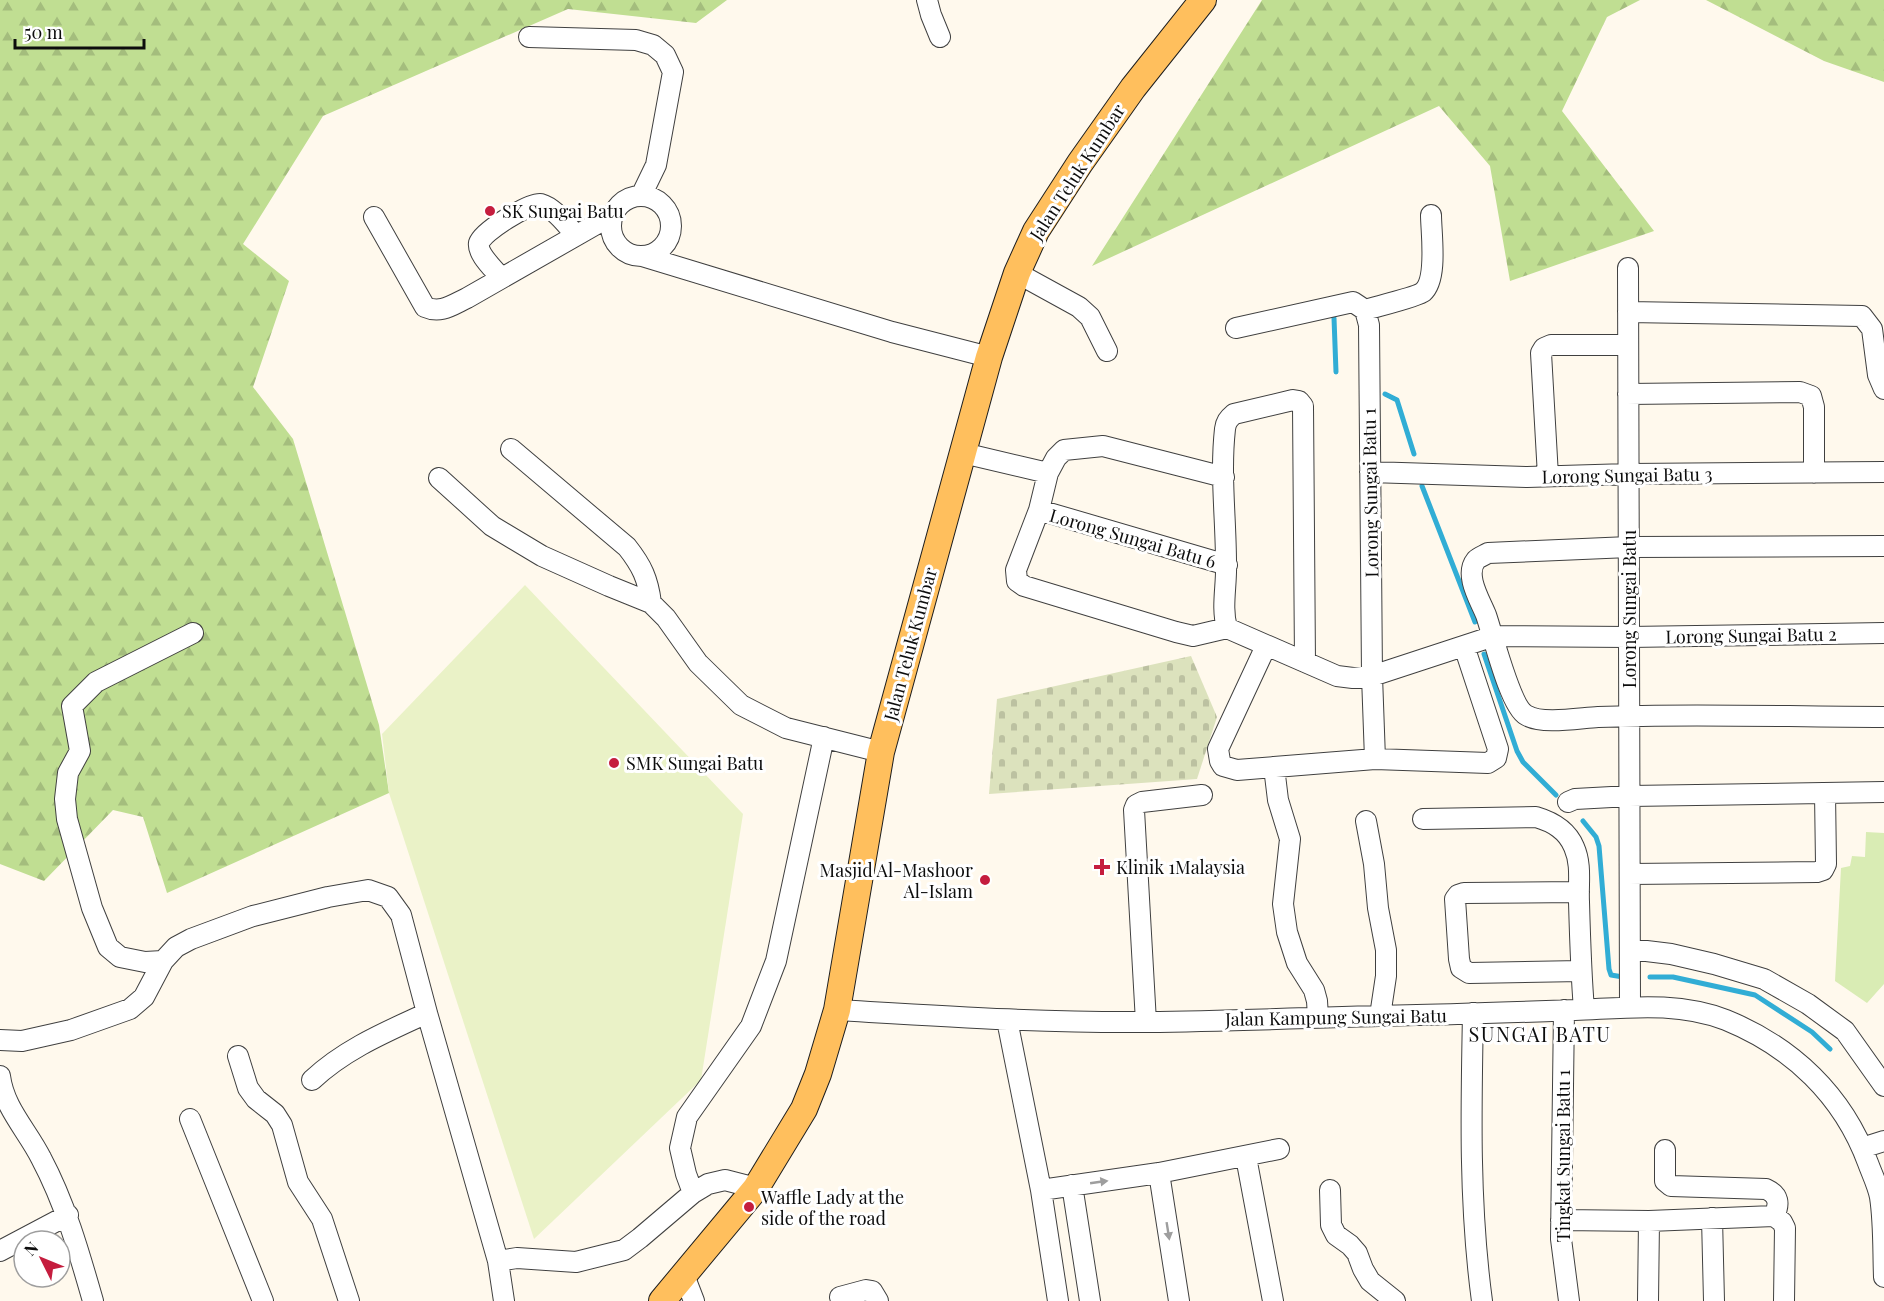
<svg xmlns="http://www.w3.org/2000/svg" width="1884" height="1301" font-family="'Playfair Display',serif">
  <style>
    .grass { fill: #d9ecb4 }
    .forest { fill: url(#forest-firs) }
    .cemetery { fill: url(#cemetery-stones) }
    .pitch { fill: #eaf2c7 }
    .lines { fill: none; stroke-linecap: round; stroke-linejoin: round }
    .stream { stroke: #31add5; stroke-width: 5 }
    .minor-casing { stroke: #404040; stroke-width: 22 }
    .major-casing { stroke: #1e1e1e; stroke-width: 28 }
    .minor { stroke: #fff; stroke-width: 20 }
    .major { stroke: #ffbf5d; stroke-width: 26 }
    .oneway { fill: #9e9e9e }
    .poi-dot { fill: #c51d3e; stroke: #fff; stroke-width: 2 }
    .labels { text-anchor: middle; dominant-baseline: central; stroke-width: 6; stroke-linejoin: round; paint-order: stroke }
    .street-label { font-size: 18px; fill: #0d0d0d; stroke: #fff }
    .poi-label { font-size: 18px; fill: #0d0d0d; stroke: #fff; text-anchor: start }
    .neighbourhood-label { font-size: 20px; letter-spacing: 1.5px; fill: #0d0d0d; stroke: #fff }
  </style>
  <defs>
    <pattern id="forest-firs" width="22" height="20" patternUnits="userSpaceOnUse" patternTransform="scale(1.5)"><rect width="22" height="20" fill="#c0de92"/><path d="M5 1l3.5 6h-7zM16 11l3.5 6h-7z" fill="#a4bd7d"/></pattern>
    <pattern id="cemetery-stones" width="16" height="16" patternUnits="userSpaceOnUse" patternTransform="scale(1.5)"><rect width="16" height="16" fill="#dce2bd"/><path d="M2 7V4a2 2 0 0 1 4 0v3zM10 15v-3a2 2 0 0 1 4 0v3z" fill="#bcc1a1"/></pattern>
  </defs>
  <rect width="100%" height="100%" fill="#fff9ed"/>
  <!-- grass -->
  <path class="grass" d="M1866,832l18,1v151l-17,19 -32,-22 6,-113 9,-2 2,-10 13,1z"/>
  <!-- forest -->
  <path class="forest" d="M0,0h727l-31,23 -128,-14 -245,107 -80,128 46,37 -36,106 40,52 86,286 10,68 -222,100 -24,-76 -30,-7 -69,71 -44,-17z
    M1262,0h378l-33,17 -45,94 92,120 -144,50 -20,-115 -51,-60 -347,160z
    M1706,0h178v82l-60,-21z"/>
  <!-- cemetery -->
  <path class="cemetery" d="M1191,656l26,61 -20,62 -208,15 8,-95z"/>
  <!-- pitch -->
  <path class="pitch" d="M525,585l218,229 -42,266 -167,159 -145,-446 -7,-59z"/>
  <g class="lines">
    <!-- stream -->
    <path class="stream" d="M1334,318l2,54
      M1385,394l12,6 17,54
      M1422,486l53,136
      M1484,654l33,97 6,11 33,33
      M1583,821l13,16 3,9 10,123 2,6 12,2
      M1650,977h23l82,18 57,37 18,17"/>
    <!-- minor casing -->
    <g class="minor-casing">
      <path id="minor" d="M927,0l4,15 9,22
        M529,37l107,3 17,5 12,10 8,17 -17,93 -15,31
        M611 226a30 30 0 1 1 60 0a30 30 0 1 1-60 0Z
        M374,217l51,90c16,7 27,-2 42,-9l147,-84
        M642,256l250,76 97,25
        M1628,268l2,738
        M1017,273l62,34 11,10 17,34
        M501,278c-7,-9 -24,-24 -22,-35 3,-11 51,-41 62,-39 14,4 25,21 35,31
        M1365,310l4,15 3,351 3,83
        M1365,310c9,-3 52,-13 58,-18 15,-13 8,-59 8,-77
        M1628,312l234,4 10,13 6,46 6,14
        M1236,328l117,-26 12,8
        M1628,394l172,-2 11,4 3,11v66
        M511,449l116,98c15,19 21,32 24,56
        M963,453l85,20
        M1370,472l157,5 102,-3 255,-2
        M1548,476l-7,-123 3,-5 7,-3h77
        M1224,477l-121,-31 -39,4 -8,8 -8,15 -9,37 -23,60 1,11 7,5 152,46 17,4 34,-8
        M439,478l53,48 50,30 67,30 42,17 15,15 32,45 43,42 45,23 95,24
        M1039,510l188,55
        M1884,546l-255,1 -141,6c-3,2 -9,4 -12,7 -12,15 4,40 10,55 7,20 24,91 40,100 16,10 53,3 72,2 95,-4 191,0 286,0
        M1227,628l110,48 16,2 19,-2 122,-40 135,1 255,-4
        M1227,628c-6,-21 0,-43 -1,-65 0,-44 -6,-89 -1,-134 1,-7 3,-10 9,-15l59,-14 6,1 4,5 2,256
        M1266,646l-48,103 2,12 3,5 14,4 138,-11 113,4 8,-5 2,-9 -34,-103
        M1274,767l4,33 12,39 -7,65 4,28 10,31 17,27 3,11 1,16
        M1568,802l7,-3 55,-3 254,-4
        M1423,819l113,-2c17,5 31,13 38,30 8,18 4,37 5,55 1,36 2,72 5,107
        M1366,821l8,43 4,44 8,42v26l-6,40
        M1630,874l187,-2 6,-2 3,-6 -1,-71
        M1579,892l-115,1 -6,2 -3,4 4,60 2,9 8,5 112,-2
        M1630,949l41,5 43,10 50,15 44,25 37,27 39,55
        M163,961l-18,1 -25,-5 -12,-10 -16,-39 -25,-89 -2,-20 3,-26 12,-22 -8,-45 24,-24 97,-49
        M837,1010c103,6 207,13 311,12 90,-1 179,-5 269,-7 53,-1 105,-3 158,-5 51,-2 102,-9 151,10 66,27 117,75 142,143 4,11 10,23 12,34 4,26 3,54 4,80
        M1564,1010l-3,229 8,62
        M1473,1013c-2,97 -4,192 9,288
        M1007,1020l34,170 17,111
        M1146,1022l-12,-212 2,-5 6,-3 60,-7
        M0,1040l22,1 49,-11 59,-21 14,-12 19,-36 13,-14 15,-8 62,-23 75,-19 40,-7 20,7 13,18 26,98 71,248 6,40
        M238,1056l10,32 8,11 19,15 7,11 16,57 24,37 27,82
        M0,1076c4,32 27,54 41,82 24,45 38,94 52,143
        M312,1080c33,-31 74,-48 115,-67
        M190,1119l73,182
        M1862,1148l22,-7
        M1665,1150v31l6,5 95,3c13,6 14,15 8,27
        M1246,1157l27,144
        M1159,1173l20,128
        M1072,1185l18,116
        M1041,1190l118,-17 120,-24
        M1330,1190l1,35 5,10 14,10 7,8 6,16 7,12 25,20
        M693,1193l-7,-19 -6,-26 7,-31 64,-91 25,-65 48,-224
        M1712,1218l2,83
        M1561,1220l88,1 125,-5 8,6 3,6 -1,73
        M0,1251l68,-36
        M498,1261l19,-3 59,4 48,-12 16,-12 53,-45 15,-9 17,-4 31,8
        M684,1275l10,26
        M840,1297l26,-7 6,1 6,10
        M1648,1301l1,-80"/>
    </g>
    <!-- major casing -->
    <g class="major-casing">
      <path id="major" d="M662,1301l94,-113 48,-79 14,-35 19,-64 44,-258 108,-395 28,-84 19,-42 44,-68 53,-75 70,-88"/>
    </g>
    <!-- minor -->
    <use href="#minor" class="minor"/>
    <!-- major -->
    <use href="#major" class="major"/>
  </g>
  <!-- one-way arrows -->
  <defs><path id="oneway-solid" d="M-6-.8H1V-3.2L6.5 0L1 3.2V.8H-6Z" transform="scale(1.5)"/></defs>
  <g class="oneway">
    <use href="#oneway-solid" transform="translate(1099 1182) rotate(-8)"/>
    <use href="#oneway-solid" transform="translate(1168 1231) rotate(81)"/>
  </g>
  <!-- markers -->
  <g class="poi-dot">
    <circle cx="490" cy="211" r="6"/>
    <circle cx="614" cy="763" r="6"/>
    <path d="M1099 858h6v6h6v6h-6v6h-6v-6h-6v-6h6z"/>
    <circle cx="985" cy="880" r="6"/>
    <circle cx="749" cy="1207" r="6"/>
  </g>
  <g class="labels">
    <!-- street labels -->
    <g class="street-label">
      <text transform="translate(1077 172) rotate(-57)">Jalan Teluk Kumbar</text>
      <text transform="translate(1627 475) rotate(-1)">Lorong Sungai Batu 3</text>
      <text transform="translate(1370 493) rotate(-91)">Lorong Sungai Batu 1</text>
      <text transform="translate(1133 538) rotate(16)">Lorong Sungai Batu 6</text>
      <text transform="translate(1629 609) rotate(-90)">Lorong Sungai Batu</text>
      <text transform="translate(1751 635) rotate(-1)">Lorong Sungai Batu 2</text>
      <text transform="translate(910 644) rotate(-75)">Jalan Teluk Kumbar</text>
      <text transform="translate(1336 1017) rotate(-1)">Jalan Kampung Sungai Batu</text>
      <text transform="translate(1563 1156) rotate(-90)">Tingkat Sungai Batu 1</text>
    </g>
    <!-- poi labels -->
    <g class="poi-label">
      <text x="502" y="211">SK Sungai Batu</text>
      <text x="626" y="763">SMK Sungai Batu</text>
      <text x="1116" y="867">Klinik 1Malaysia</text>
      <text x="973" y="870" text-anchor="end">Masjid Al-Mashoor<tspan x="973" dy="21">Al-Islam</tspan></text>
      <text x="761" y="1197">Waffle Lady at the<tspan x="761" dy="21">side of the road</tspan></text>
    </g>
    <!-- neighbourhood labels -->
    <g class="neighbourhood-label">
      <text x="1540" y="1033">SUNGAI BATU</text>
    </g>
  </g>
  <!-- north arrow -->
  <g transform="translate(42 1259) rotate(313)"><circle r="28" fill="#ffffff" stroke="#9e9e9e" stroke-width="1.5"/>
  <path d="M0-4.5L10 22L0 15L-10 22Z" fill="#c51d3e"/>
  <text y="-9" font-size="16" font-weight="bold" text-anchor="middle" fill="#0d0d0d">N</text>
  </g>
  <!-- scale -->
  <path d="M15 39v9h129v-9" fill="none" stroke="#0d0d0d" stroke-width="3"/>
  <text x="24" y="39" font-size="18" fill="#0d0d0d" stroke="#ffffff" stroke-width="4.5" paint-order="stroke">50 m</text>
</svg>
